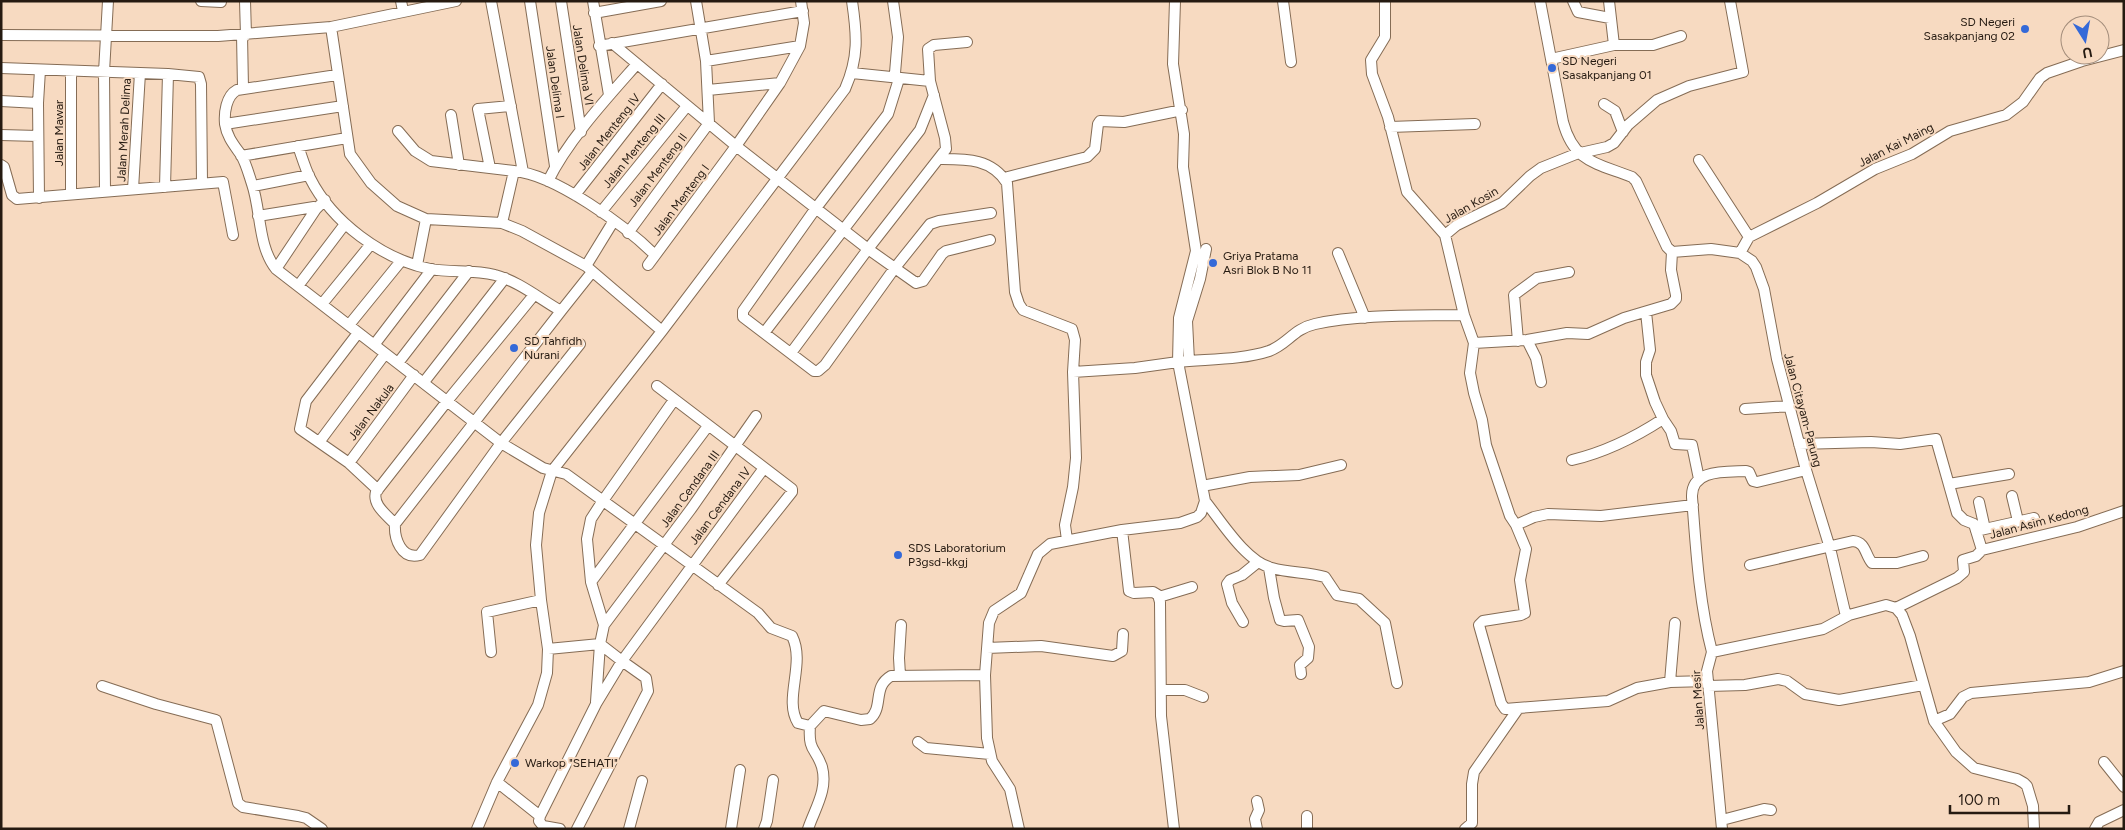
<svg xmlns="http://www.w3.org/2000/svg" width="2125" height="830" font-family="Figtree,sans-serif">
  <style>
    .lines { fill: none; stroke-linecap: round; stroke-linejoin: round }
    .minor-casing { stroke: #856c55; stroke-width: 12 }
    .minor { stroke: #fff; stroke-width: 10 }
    .poi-dot { fill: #3469d8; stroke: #f7dac1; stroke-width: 2 }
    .labels { text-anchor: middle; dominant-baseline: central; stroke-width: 4; stroke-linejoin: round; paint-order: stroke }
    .poi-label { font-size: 12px; fill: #251a11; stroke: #f7dac1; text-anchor: start }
    .street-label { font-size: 12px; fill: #251a11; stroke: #f7dac1 }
  </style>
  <rect width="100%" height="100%" fill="#f7dac1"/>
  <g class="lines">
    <!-- minor casing -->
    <g class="minor-casing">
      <path id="minor" d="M201,1l20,1
        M245,1l1,34
        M401,1l2,10
        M491,1l32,171
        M530,1l25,165
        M561,1l20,131
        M593,1l16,94
        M893,1l5,36 -3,36 3,9 -10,32 -72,94 -73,103v6l71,54h4l7,-6 69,-96 36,-45 9,-3 52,-8
        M1283,1l8,61
        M1385,1v36l-14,23 1,14 16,43 19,75 38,43
        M1540,1l23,121c11,41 34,41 69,55l4,4 31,66 5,5 39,-3 29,4 12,8 4,6 8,22 13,70 29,111 24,78 15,64 4,3 37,-10 10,3 6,7 8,21 24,85 22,31 18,16 43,11 7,4 3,3 6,20 1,23
        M1573,1l5,11 32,6
        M1609,1l5,44
        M594,13l67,-12
        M331,27l125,-26
        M1,35l217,1 113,-9 19,127 21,29 26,23 29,13 76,4 20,8 64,35 76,65
        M242,35l1,53
        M612,43l124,103 132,103 48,34 7,-2 19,-27 4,-3 44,-11
        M599,46l204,-35
        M1551,59l63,-14h39l28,-9
        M706,61l94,-15
        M1,68l167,6 31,3 2,7 1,99
        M71,71v123
        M852,73l78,8
        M337,75l-100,15c-11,6 -13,23 -12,34 2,13 9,21 16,31 5,8 8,20 11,29 9,26 6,63 24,85l225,174 42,25 23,6 192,139 13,15 21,8c14,28 -9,63 6,87l12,3 14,-15 37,9 9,-1c14,-12 2,-32 21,-43l94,-1
        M708,90l72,-7
        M1,101l37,2
        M1604,104l11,7 8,21
        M451,115l8,50
        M225,124l118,-18
        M1390,127l85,-3
        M398,131l17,20 16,10 83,10
        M1,135l37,1
        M298,146c4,11 7,22 12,32 22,44 72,81 120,91 21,4 44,0 65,6 23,6 45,24 66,36l31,-39
        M241,156l106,-18
        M939,159c27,0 52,-1 68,24l8,109 4,12 4,6 49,19 3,11 -2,32 62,-4 43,-6 1,-44 17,-67 -13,-84 1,-33 -11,-70 2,-63
        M1699,160l50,77
        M1,165l3,2 8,28 5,4 206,-17 10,53
        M490,168l-12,-59 33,-3
        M1004,178l83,-21 8,-8 3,-25 2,-3 24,1 58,-12
        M548,181c20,-41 59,-83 89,-117
        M253,186l56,-11
        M165,187l3,-113
        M133,189l7,-116
        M105,191l-1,-119 4,-71
        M575,195l87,-111
        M39,198l-1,-95 2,-33
        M601,212l86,-106
        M258,216l56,-9 2,2
        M502,223l12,-52c40,3 112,55 141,84
        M628,233l81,-110 -3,-62 -10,-60
        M1672,252l-1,18 5,25v4l-5,5 -47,14 -36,16 -21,-1 -40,7 -53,3 -10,-28 -19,-80 12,-10 45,-22 28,-27 11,-8 35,-14 31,-7 7,-4 14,-18 29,-25 32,-14 54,-14 -13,-71
        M1338,253l27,65
        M1740,253l9,-16 68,-34 58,-34 37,-15 38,-23 56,-16 17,-13 17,-24 7,-5 35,-12 42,-11
        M417,265l9,-46
        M648,265l88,-119 44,-63 20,-37 4,-23 -3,-22
        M586,266l27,-44
        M276,269l40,-60 9,-9
        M298,286l47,-62
        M322,304l49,-60
        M561,311l-166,213c-1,14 6,36 25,31l81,-112 79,-99
        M349,325l52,-64
        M358,333l-52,68 -6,28 49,34 29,27
        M764,333l156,-203 14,-35
        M1527,340l9,18 5,24
        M1518,341l-4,-46 23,-17 32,-6
        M1474,343l-4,30 4,20 8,27 4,25 24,71 6,9 18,-8 14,-3 53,2 92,-11
        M374,345l58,-76
        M791,353l77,-104 78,-100 -1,-11 -15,-57 -2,-32 6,-4 33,-3
        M1189,361l-2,-40 13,-42 6,-30
        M398,363l71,-92
        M424,382l81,-104
        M657,386l135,103v3l-74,93
        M1745,409l44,-3
        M1663,419l8,12 4,13 17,1 7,34
        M320,441l65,-87
        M1799,444l72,-2 29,2 36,-5 21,74 7,7 10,4 8,26 95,-23 47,-16
        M1572,460c34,-8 62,-22 91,-41l-8,-17 -9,-27v-13l4,-12 -4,-38
        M349,463l65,-88
        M1949,484l60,-10
        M1202,486l48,-9 49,-2 42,-10
        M2012,496l6,25
        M1205,501c16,20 41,61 67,67 17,5 36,4 53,9l12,18 22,4 26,24 12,60
        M1979,502l6,27
        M395,524c-8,-9 -23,-19 -19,-32l72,-92 86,-105
        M1516,525l10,24 -6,31 5,33 -4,2 -38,6 -4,4 22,78 4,6 103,-8 29,-13 33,-6 38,-1
        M1122,530l7,61 5,2 19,-1 5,3 2,7 1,114 13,113
        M1976,531l58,-13
        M1067,540l-2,-15 8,-38 3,-29 -3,-86
        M1750,565l103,-24c13,1 12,14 19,22h25l26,-7
        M1269,568l5,30 6,22 4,1 14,-1 11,27 -1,11 -8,7 1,9
        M591,582l117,-156
        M1159,597l33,-10
        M1896,608l61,-30 7,-6 -1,-12 13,-4 6,-6
        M1243,622l-11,-19 -5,-19 3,-4 12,-5 16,-13
        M604,625l87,-116 65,-93
        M987,648l54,-2 72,10 9,-5 1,-17
        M548,649l52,-5 22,17 142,-193
        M491,652l-4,-40 54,-12
        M1712,652c-13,-50 -16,-103 -20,-155 -1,-28 33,-25 54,-26l3,1 4,9 4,1 49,-12
        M900,675l-1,-17 2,-33
        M1670,682l5,-59
        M102,686l54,18 60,16 22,83 5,4 55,9 8,2 16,11
        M1708,686l37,-1 33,-6 9,2 18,13 34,6 84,-15
        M1161,690h24l18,7
        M596,702l4,-58 4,-19 -13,-43 -4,-43 4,-20 11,-17 72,-102
        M1934,721l16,-7 13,-17 8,-4 118,-11 35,-11
        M918,742l8,6 64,6
        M2104,762l20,25
        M497,782l43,34
        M1307,816v13
        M1722,820l42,-11 7,1
        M477,829l20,-47 41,-77 9,-32 1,-24 -7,-49 -5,-55 3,-32 13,-42 110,-140 183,-242c14,-32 12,-54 7,-88
        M560,829l-17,-3 -4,-5 1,-5 56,-112 26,-43 24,17 2,13 -71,138
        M629,829l13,-48
        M731,829l9,-59
        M764,829l3,-8 6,-41
        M808,829c7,-21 20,-39 14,-62 -6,-19 -14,-15 -12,-41
        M1019,829l-9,-40 -18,-28 -5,-23 -2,-63 4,-52 5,-12 27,-18 17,-39 12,-10 72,-14 58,-7 17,-6 4,-4 4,-12 -27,-139c28,-3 64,-2 91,-11 19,-7 24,-22 46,-27 45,-10 103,-8 149,-9
        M1257,829l-2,-10 4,-9 -2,-9
        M1465,829l7,-6v-39l2,-12 44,-63
        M1722,829l-15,-158 5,-19 111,-23 26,-14
        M2095,829l4,-7 25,-12"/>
    </g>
    <!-- minor -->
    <use href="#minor" class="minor"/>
  </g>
  <!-- markers -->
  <g class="poi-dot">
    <circle cx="2025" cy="29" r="5"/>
    <circle cx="1552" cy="68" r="5"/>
    <circle cx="1213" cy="263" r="5"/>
    <circle cx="514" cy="348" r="5"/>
    <circle cx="898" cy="555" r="5"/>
    <circle cx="515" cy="763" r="5"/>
  </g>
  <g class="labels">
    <!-- poi labels -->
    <g class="poi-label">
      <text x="2015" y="22" text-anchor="end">SD Negeri<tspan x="2015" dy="14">Sasakpanjang 02</tspan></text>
      <text x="1562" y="61">SD Negeri<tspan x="1562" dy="14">Sasakpanjang 01</tspan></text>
      <text x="1223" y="256">Griya Pratama<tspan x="1223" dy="14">Asri Blok B No 11</tspan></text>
      <text x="524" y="341">SD Tahfidh<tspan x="524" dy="14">Nurani</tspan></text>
      <text x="908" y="548">SDS Laboratorium<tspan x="908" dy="14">P3gsd-kkgj</tspan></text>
      <text x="525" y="763">Warkop "SEHATI"</text>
    </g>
    <!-- street labels -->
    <g class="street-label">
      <text transform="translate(583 65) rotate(81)">Jalan Delima VI</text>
      <text transform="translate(555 82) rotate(82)">Jalan Delima I</text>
      <text transform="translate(124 130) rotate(-87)">Jalan Merah Delima</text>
      <text transform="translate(609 132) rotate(-52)">Jalan Menteng IV</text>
      <text transform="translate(59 133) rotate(-90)">Jalan Mawar</text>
      <text transform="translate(1896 145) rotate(-27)">Jalan Kai Maing</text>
      <text transform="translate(634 151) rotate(-51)">Jalan Menteng III</text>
      <text transform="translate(658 170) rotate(-53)">Jalan Menteng II</text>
      <text transform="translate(681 200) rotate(-53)">Jalan Menteng I</text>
      <text transform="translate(1471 205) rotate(-30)">Jalan Kosin</text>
      <text transform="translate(1803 410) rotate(75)">Jalan Citayam-Parung</text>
      <text transform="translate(371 412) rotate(-53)">Jalan Nakula</text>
      <text transform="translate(690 489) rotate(-54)">Jalan Cendana III</text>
      <text transform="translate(720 506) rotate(-53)">Jalan Cendana IV</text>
      <text transform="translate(2039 522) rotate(-15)">Jalan Asim Kedong</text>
      <text transform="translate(1698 700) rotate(-94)">Jalan Mesir</text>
    </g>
  </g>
  <!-- border -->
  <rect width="2125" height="830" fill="none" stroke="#251a11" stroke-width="5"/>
  <!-- north arrow -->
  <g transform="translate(2085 40) rotate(169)"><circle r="24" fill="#f7dac1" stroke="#a38d7b"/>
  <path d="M0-4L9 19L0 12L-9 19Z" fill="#3469d8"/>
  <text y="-8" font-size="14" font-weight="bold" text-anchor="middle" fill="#251a11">U</text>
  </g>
  <!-- scale -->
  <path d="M1950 805v8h119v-8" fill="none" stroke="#251a11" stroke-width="2.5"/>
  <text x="1958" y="805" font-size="15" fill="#251a11" stroke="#f7dac1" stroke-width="4" paint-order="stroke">100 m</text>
</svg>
